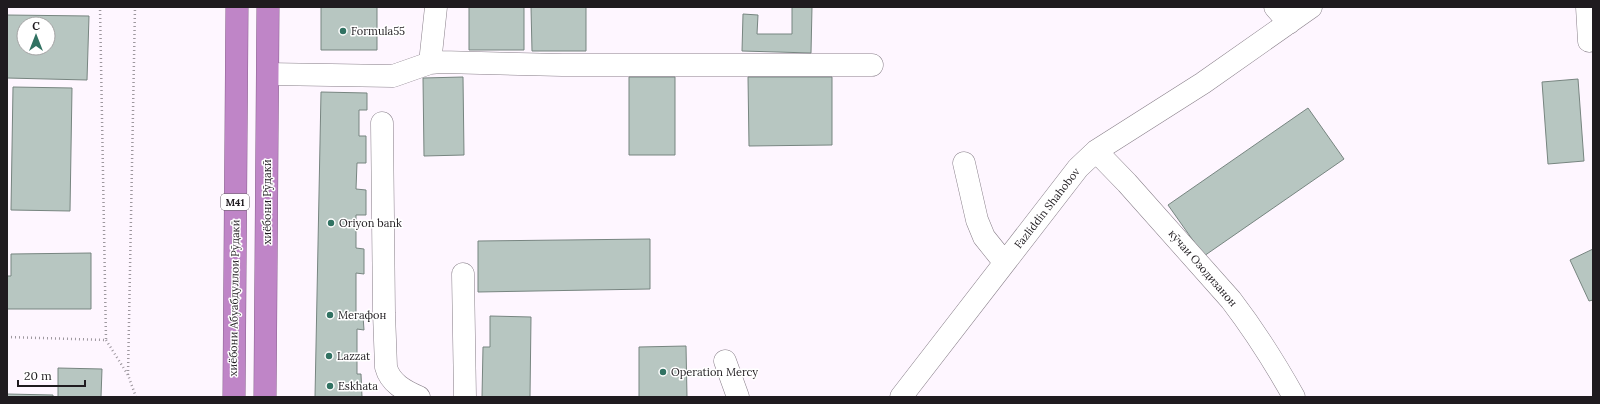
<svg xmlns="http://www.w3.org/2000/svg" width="1600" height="404" font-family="Lora,serif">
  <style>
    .building { fill: #b7c6c1; stroke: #778580; fill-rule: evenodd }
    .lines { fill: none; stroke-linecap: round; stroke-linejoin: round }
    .minor-casing { stroke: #877e88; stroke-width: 23 }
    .highway-casing { stroke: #87608c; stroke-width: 23 }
    .path { stroke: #9d979e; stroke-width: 2.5; stroke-dasharray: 1 3; stroke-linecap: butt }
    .minor { stroke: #fff; stroke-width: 22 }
    .highway { stroke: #bf85c7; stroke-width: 22 }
    .poi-dot { fill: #317262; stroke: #fff; stroke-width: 1.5 }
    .labels { text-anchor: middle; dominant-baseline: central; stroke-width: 3; stroke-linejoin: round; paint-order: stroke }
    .shield { fill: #fff; stroke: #625f62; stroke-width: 1 }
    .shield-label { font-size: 10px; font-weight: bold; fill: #1f1b1f }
    .poi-label { font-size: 11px; fill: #1f1b1f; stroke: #fff; text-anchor: start }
    .street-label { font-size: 11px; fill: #1f1b1f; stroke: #fff }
  </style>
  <rect width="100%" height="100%" fill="#fef6ff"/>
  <!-- building -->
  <path class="building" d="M321,7h56v43h-56z
    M469,7h55v43h-55z
    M531,7h55v44h-54z
    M792,7h20l-1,46 -69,-2 1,-37 15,1 -1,19h35z
    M7,15l82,1 -2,64 -80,-2zM24,24h24v24h-24z
    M463,77l1,78 -40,1 -1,-78z
    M629,77h46v78h-46z
    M748,77h84v68l-83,1z
    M1578,79l6,82 -36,3 -6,-82z
    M13,87l59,1 -2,123 -59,-1z
    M321,92l46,1v17h-8v26h7v27h-9l-1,26 10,1v25h-10v33l8,1v25l-8,-1v43h7l1,14 -7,-1v45h4l1,23h-47z
    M1308,108l36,51 -140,97 -36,-51z
    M650,239v50l-172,3v-51z
    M1593,249v51l-4,1 -19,-41z
    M91,253v56h-84v-33h4v-22z
    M490,316l41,1 -1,80h-48l1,-50h7z
    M686,346l1,51h-48v-50z
    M58,368l44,1 -1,28h-43z
    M7,394l46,1v2h-46z"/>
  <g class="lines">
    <!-- minor casing -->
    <g class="minor-casing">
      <path id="minor" d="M1275,7l14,16
        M1587,7l2,34
        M430,63l6,-56
        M268,74l125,2 37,-13 11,-1 121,3h310
        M382,123l2,190 2,54c4,16 19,24 33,30
        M1096,151l31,32 104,117c23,30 44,63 63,97
        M964,163l13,57 7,17 20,25
        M463,274l2,123
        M725,361l13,36
        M901,397l177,-229 18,-17 107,-68 108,-76"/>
    </g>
    <!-- highway casing -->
    <g class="highway-casing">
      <path id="highway" d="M234,397l3,-390
        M265,397l3,-390"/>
    </g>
    <!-- path -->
    <path class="path" d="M7,337l99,3 -6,-333
      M106,340l22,35 8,22
      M128,375l7,-368"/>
    <!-- minor -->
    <use href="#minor" class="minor"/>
    <!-- highway -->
    <use href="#highway" class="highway"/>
  </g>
  <!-- markers -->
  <g class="poi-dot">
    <circle cx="343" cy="31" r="4"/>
    <circle cx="331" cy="223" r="4"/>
    <circle cx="330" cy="315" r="4"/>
    <circle cx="329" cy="356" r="4"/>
    <circle cx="663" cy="372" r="4"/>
    <circle cx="330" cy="386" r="4"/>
  </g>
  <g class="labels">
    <!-- shield labels -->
    <rect class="shield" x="221" y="194" width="28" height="16" rx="3"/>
    <g class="shield-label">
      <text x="235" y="202">M41</text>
    </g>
    <!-- poi labels -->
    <g class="poi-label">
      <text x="351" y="31">Formula55</text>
      <text x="339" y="223">Oriyon bank</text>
      <text x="338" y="315">Мегафон</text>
      <text x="337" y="356">Lazzat</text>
      <text x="671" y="372">Operation Mercy</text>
      <text x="338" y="386">Eskhata</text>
    </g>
    <!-- street labels -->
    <g class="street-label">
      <text transform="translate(267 202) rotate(-90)">хиёбони Рӯдакӣ</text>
      <text transform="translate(1047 208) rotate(-52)">Fazliddin Shahobov</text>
      <text transform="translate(1203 268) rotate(49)">кӯчаи Озодизанон</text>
      <text transform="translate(234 298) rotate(-89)">хиёбони Абуабдуллои Рӯдакӣ</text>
    </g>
  </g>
  <!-- border -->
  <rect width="1600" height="404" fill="none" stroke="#1f1b1f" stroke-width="16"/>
  <!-- north arrow -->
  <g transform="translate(36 36)"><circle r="19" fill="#ffffff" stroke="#a5a4a5"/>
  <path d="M0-3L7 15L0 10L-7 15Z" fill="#317262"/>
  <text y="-6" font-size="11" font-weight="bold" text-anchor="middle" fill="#1f1b1f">С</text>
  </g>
  <!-- scale -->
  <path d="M18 380v6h67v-6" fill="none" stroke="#1f1b1f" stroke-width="2"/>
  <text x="24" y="380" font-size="12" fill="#1f1b1f" stroke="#ffffff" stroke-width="3" paint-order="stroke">20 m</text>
</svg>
